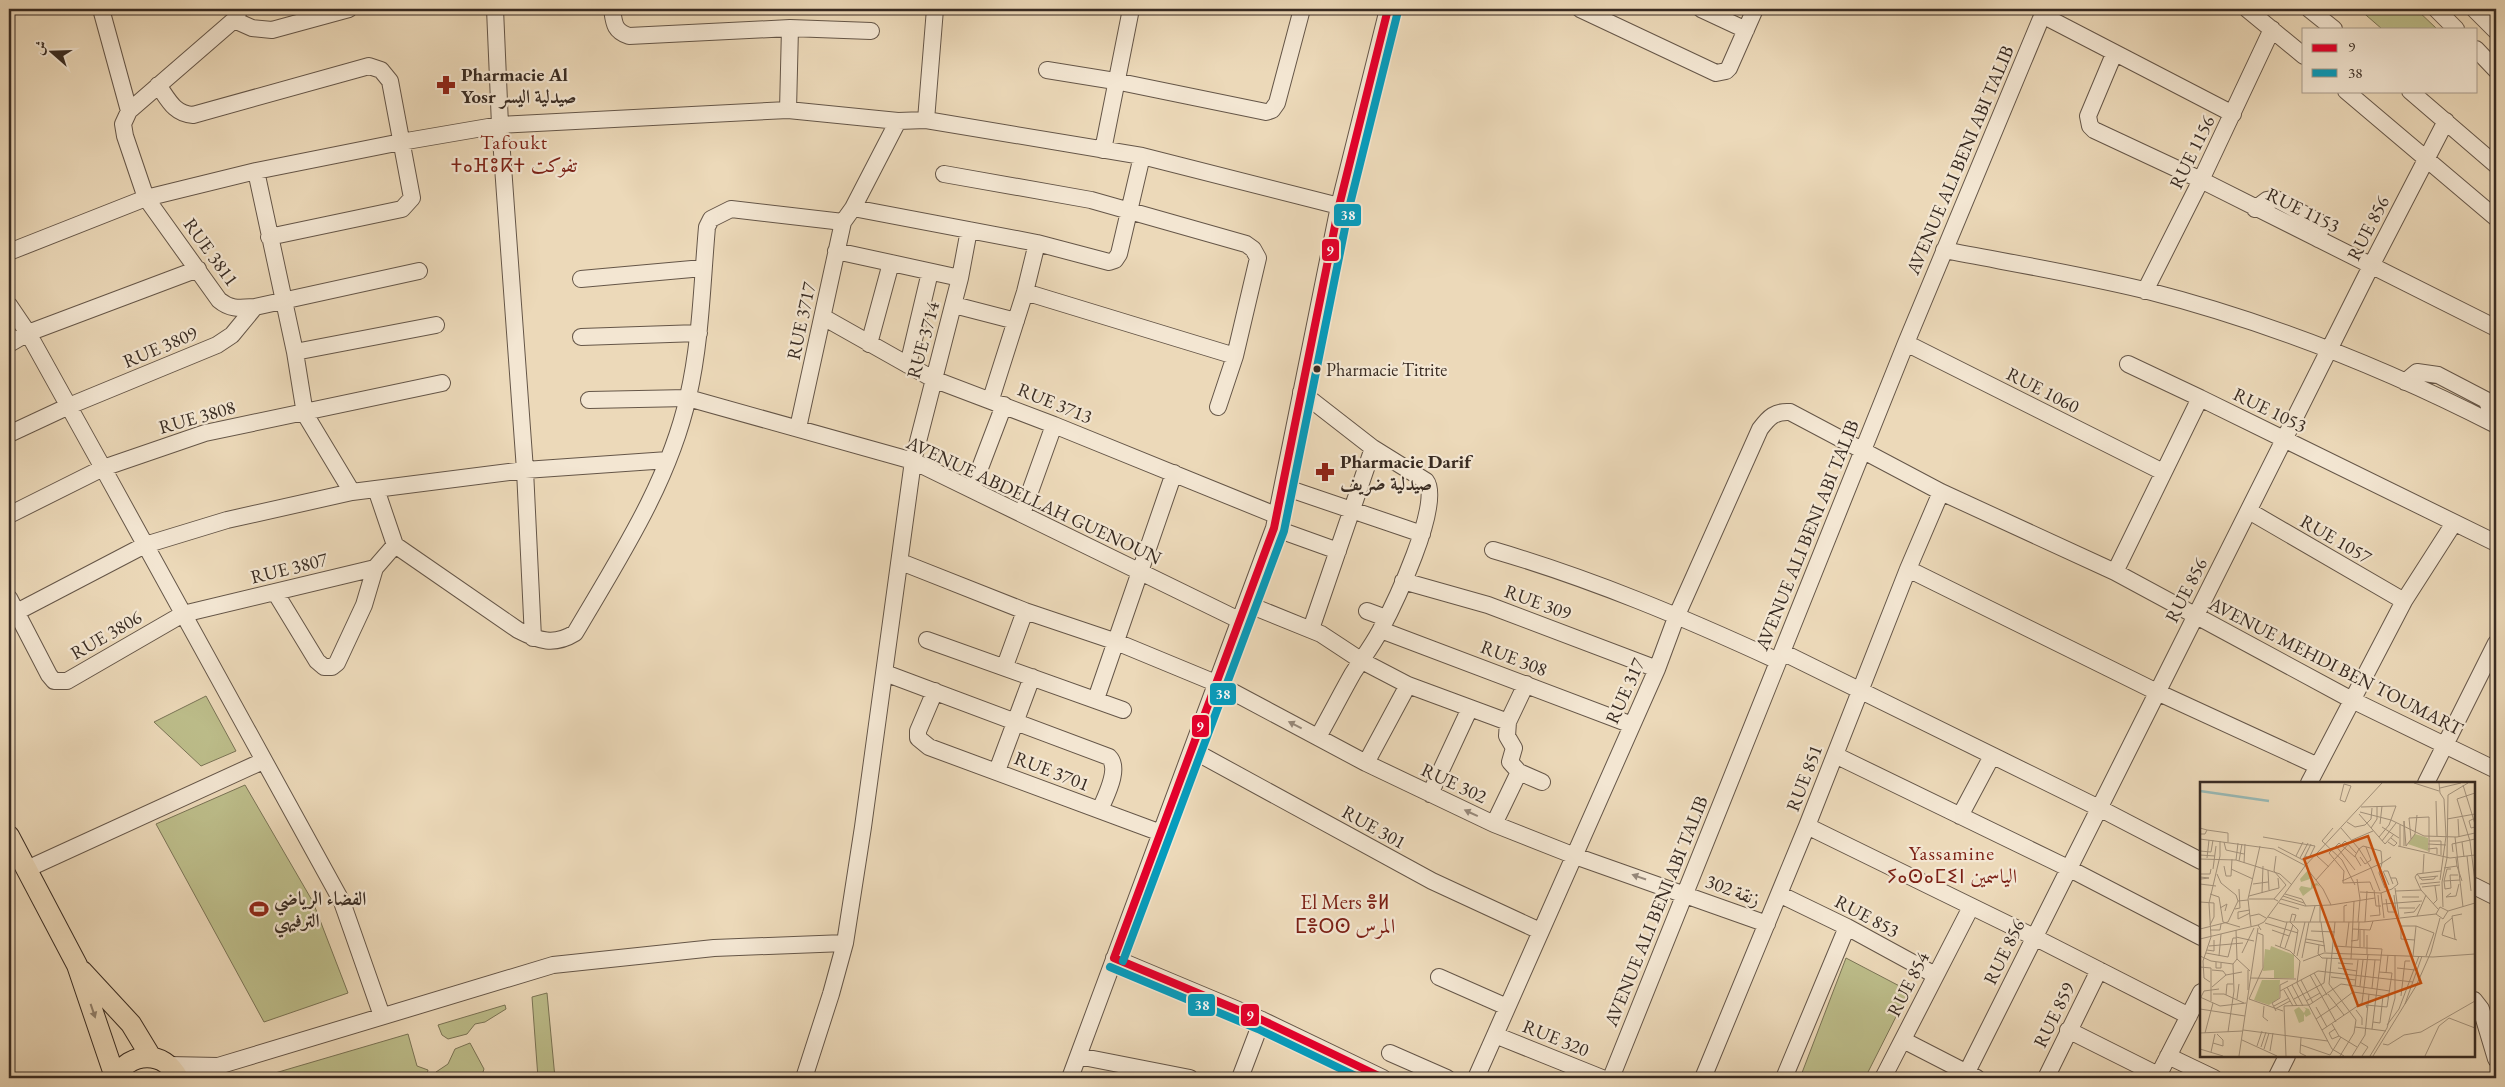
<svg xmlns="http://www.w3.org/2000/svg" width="2505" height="1087" font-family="'EB Garamond',Amiri,'Noto Sans Tifinagh',serif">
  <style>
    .green { fill: #bdbe8b; stroke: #7a7456 }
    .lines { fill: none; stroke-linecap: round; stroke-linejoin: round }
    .minor-casing { stroke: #655648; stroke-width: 18 }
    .major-casing { stroke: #382b22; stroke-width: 22 }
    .minor { stroke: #f3e6d2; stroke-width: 16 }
    .major { stroke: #ecd9b9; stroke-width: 20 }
    .bus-1-casing { stroke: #f3e6d2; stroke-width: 11 }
    .bus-2-casing { stroke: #f3e6d2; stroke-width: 11 }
    .bus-1 { stroke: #e4002b; stroke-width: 8 }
    .bus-2 { stroke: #069cbd; stroke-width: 8 }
    .oneway { fill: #96887a }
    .oneway2 { fill: #92826e }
    .bus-dot { fill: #382b22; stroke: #f3e6d2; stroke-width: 2 }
    .labels { text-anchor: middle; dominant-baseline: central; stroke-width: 4.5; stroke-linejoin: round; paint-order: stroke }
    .bus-label { font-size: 18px; fill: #382b22; stroke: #f3e6d2; text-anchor: start }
    .poi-label { font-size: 19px; font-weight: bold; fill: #382b22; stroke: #f3e6d2; text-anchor: start }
    .street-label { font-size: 19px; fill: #382b22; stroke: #f3e6d2 }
    .neighbourhood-label { font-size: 20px; letter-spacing: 1px; fill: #7a1f14; stroke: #f3e6d2 }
    .quarter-label { font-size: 21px; fill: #7a1f14; stroke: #f3e6d2 }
    .inset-river { fill: none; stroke: #99b9b5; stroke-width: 2.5 }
    .inset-road { fill: none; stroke: #a4937d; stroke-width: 1 }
    .view { fill: #ce520f; fill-opacity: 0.15; stroke: #ce520f; stroke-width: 2.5 }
    .inset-edge { fill: none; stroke: #382b22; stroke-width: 2.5 }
    .line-badge { stroke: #f3e6d2; stroke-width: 2 }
    .badge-label { font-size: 14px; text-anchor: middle; font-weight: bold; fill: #fff }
  </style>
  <rect width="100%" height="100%" fill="#ecd9b9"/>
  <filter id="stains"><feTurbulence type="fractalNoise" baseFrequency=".004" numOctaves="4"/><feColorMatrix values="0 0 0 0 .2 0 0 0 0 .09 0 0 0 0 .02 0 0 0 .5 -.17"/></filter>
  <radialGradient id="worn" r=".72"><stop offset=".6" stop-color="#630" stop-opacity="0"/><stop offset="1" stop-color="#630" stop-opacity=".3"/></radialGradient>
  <!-- green -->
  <path class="green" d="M2359,9h57l21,20h-55z
    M206,696l30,55 -35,15 -47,-44z
    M245,785l68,117 35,91 -84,29 -108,-198z
    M1846,958l63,33 -44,87h-65z
    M547,993l8,85h-17l-6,-81z
    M505,1005l1,4 -21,13 -10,2 -8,10 -19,5 -6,-4 -4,-10z
    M408,1034l9,32 11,4 -2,8h-168z
    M470,1043l14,26 -3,9h-47l2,-6 12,-8 7,-15z"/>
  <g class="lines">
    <!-- minor casing -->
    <g class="minor-casing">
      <path id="minor" d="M101,9l28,102
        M240,9l-6,11 -105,91 -6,13 2,12 21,62 73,102c12,10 21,8 36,7l164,-36
        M612,9c2,14 2,22 17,27l161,-8 81,3
        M1580,9l136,64 10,-2 3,-3 26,-59
        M1701,9l45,21
        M2247,9l57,47
        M2309,9l25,20
        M2436,9l20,20
        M2474,9l22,22
        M2042,15l191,99
        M234,20l18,8 20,2 77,-21
        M2476,49l20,21
        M2114,54l-26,62 2,10 4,4 107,50 295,148
        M1047,70l68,11 151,31 6,-2 5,-7 25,-94
        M158,85c10,14 16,29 35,30l176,-49 12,4 9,11 22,117 -10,11 -133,28
        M2346,91l150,127
        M2410,91l86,74
        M788,110l2,-82
        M926,120l216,36 197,50
        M1103,150l28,-141
        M256,171l39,181 10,62 47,78
        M944,174l147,26 155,44 7,5 5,9 -23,98 -17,51
        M853,208l184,35 72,19 6,-2 4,-6 23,-98
        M2255,209l12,-9 9,-1 43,23 2,6 -3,11
        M1944,250c67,13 134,24 200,40 122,31 241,78 352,135
        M836,251l124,27
        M9,252l137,-54 110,-27 145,-29 99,-17 -5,-116
        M581,279l122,-11
        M2145,291l56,-111 71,-151
        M1025,292l210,64
        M9,305l19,28 75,135 239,434 40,114
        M954,305l62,16
        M823,317l110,62 121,46 224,91
        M581,337l118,-4
        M1906,343l257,129
        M9,344l19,-11 170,-64
        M869,344l22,-81
        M295,352l141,-27
        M2128,364l72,34
        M908,365l22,-93
        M2405,382l12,-10 21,3 48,25 3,6v15
        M1301,392l72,56 53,33c17,22 -33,126 -46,150 -8,15 -18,28 -27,42 -12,21 -23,43 -35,64
        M991,399l34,-107 12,-49
        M589,400l99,-2 225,63 328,160
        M798,428l45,-206 10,-14 45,-87
        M9,434l60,-28 148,-61 15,-10 23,-28
        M1284,487l138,47
        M376,489l19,56 123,85c21,11 36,16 57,3 44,-75 94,-151 113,-236 13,-56 14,-114 19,-170l4,-8 20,-10 112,13
        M972,489l32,-84
        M2249,511l155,90
        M1022,514l32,-89
        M9,515l94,-47 102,-35 237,-50
        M1274,528l64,23
        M1493,550c99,29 192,68 285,111
        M901,562l124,49 89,30 104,43 148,79 128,61 81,32 192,68
        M1908,569l249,123 161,74
        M2115,572l85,-174 296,145
        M1403,581l85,24 169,64
        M275,592l42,69 7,6h8l5,-4 27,-58 11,-37
        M9,598l40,77 5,6h13l116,-67 192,-46 20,-23
        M1247,604l74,30 41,27 46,24 100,37 -1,14 7,12 -4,14 9,10 -25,52
        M1367,611l19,7
        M9,616l136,-71 82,-25 125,-28 173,-22 143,-10
        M1311,629l62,-181
        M1381,630l251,95
        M533,638l-8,-168 -25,-345 288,-15 110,11 28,-1 9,-111
        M927,640l196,70
        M1782,652l317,156 102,53
        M1005,666l20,-55
        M885,673l224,84c12,12 -4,40 -9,53
        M935,691l-17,40v7l11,9 232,86
        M1096,699l78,-226
        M1508,722l18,-38
        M1192,750l240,131 108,50
        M1835,755l233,113 133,69
        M1366,763l42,-78
        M997,771l35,-94
        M1519,772l23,10
        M2309,783l95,-182 50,-78
        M2426,783l70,-140
        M1430,794l40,-86
        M1960,816l32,-60
        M1807,826l227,111 155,79
        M27,869l236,-108
        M2474,886l22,11
        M1779,894l68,33 88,48
        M1114,958l148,62 121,58
        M1439,977l68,30
        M2474,1000l7,9 15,50
        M2068,1030l90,45
        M1495,1035l107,43
        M1903,1040l74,38
        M1390,1053l57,25
        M1078,1056l112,22
        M2168,1056l46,22
        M169,1065l49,1
        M198,1078l20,-12 335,-101 161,-17 131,-5 18,-116 50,-366 47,-183 9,-48
        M804,1078l27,-84 14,-51
        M1070,1078l204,-550 65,-322 49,-197
        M1240,1078l22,-58
        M1476,1078l181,-409 20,-54 83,-186c9,-12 15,-18 30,-17l151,80 174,80 237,128 144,70
        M1611,1078l295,-735 139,-334
        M1703,1078l104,-252 101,-257 33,-77
        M1784,1078l63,-151
        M1883,1078l88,-171
        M1964,1078l407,-812 75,-145
        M2046,1078l53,-108
        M2157,1078l44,-86
        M2276,1078l11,-22"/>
    </g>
    <!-- major casing -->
    <g class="major-casing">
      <path id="major" d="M9,836l68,129 38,112
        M82,971l49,53 20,33
        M115,1078c15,-27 49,-28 63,0"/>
    </g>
    <!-- minor -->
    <use href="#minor" class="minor"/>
    <!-- major -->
    <use href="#major" class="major"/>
    <!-- bus-1 casing -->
    <g class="bus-1-casing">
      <path id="bus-1" d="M1114,958l160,-430 65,-322 49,-197
        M1114,958l148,62 121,58"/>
    </g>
    <!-- bus-2 casing -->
    <g class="bus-2-casing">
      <path id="bus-2" d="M1123,961l161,-430 65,-323 49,-197
        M1110,967l148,62 102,49"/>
    </g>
    <!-- bus-1 -->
    <use href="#bus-1" class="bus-1"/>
    <!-- bus-2 -->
    <use href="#bus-2" class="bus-2"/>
  </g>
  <!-- one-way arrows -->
  <defs><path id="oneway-solid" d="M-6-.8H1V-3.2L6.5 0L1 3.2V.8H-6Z" transform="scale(1.25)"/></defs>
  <g class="oneway">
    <use href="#oneway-solid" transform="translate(1295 725) rotate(-153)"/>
    <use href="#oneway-solid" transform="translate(1471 813) rotate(-155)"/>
    <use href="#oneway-solid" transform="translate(1639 877) rotate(-161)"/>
  </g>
  <use class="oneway2" href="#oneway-solid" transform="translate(93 1011) rotate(71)"/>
  <!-- icons -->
  <defs>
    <g id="pharmacy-bare" transform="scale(1.5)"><path d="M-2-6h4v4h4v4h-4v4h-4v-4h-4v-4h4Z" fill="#8f2418" stroke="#f3e6d2" stroke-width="2.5" paint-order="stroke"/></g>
    <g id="stadium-bare" transform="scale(1.5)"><path d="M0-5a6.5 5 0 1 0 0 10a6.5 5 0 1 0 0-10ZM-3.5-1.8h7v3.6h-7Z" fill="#8f2418" stroke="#f3e6d2" stroke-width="2.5" paint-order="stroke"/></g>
  </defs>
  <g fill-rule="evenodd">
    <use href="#pharmacy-bare" x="446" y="85"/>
    <use href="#pharmacy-bare" x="1325" y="472"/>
    <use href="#stadium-bare" x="259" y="909"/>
  </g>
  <!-- markers -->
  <circle class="bus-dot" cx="1317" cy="369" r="4.5"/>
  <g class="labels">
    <!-- bus labels -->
    <g class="bus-label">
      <text x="1326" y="369">Pharmacie Titrite</text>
    </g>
    <!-- poi labels -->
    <g class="poi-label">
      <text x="461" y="74">Pharmacie Al<tspan x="461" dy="22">Yosr صيدلية اليسر</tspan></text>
      <text x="1340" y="461">Pharmacie Darif<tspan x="1340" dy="22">صيدلية ضريف</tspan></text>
      <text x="274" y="898">الفضاء الرياضي<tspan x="274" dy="22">الترفيهي</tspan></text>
    </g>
    <!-- street labels -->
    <g class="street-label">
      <text transform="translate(2192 152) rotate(-64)">RUE 1156</text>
      <text transform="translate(1960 160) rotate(-67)">AVENUE ALI BENI ABI TALIB</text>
      <text transform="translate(2303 210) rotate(26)">RUE 1153</text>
      <text transform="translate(2368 228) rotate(-63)">RUE 856</text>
      <text transform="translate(211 252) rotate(54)">RUE 3811</text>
      <text transform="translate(801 321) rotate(-78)">RUE 3717</text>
      <text transform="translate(923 340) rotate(-75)">RUE 3714</text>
      <text transform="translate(160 347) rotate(-23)">RUE 3809</text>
      <text transform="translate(2043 390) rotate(27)">RUE 1060</text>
      <text transform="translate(1055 403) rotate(22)">RUE 3713</text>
      <text transform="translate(2270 410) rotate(26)">RUE 1053</text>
      <text transform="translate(197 417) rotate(-16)">RUE 3808</text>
      <text transform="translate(1034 500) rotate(25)">AVENUE ABDELLAH GUENOUN</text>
      <text transform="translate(1807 535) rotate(-68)">AVENUE ALI BENI ABI TALIB</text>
      <text transform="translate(2336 539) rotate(30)">RUE 1057</text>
      <text transform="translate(289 568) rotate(-14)">RUE 3807</text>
      <text transform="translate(2186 590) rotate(-63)">RUE 856</text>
      <text transform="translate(1538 602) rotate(20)">RUE 309</text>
      <text transform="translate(106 635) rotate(-30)">RUE 3806</text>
      <text transform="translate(1514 658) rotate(21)">RUE 308</text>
      <text transform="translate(2336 666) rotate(27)">AVENUE MEHDI BEN TOUMART</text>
      <text transform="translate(1625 691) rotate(-66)">RUE 317</text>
      <text transform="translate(1052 771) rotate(21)">RUE 3701</text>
      <text transform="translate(1804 778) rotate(-69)">RUE 851</text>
      <text transform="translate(1454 783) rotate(25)">RUE 302</text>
      <text transform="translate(1374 827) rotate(29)">RUE 301</text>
      <text transform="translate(1733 890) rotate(21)">زنقة 302</text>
      <text transform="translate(1656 911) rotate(-68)">AVENUE ALI BENI ABI TALIB</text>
      <text transform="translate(1867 916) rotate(28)">RUE 853</text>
      <text transform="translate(2004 952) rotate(-64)">RUE 856</text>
      <text transform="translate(1908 984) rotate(-63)">RUE 854</text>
      <text transform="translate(2054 1015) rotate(-64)">RUE 859</text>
      <text transform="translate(1556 1038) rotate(22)">RUE 320</text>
    </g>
    <!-- neighbourhood labels -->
    <g class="neighbourhood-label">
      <text x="514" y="142">Tafoukt<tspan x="514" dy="23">ⵜⴰⴼⵓⴽⵜ تفوكت</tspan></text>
      <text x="1952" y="853">Yassamine<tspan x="1952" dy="23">ⵢⴰⵙⴰⵎⵉⵏ الياسمين</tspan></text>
    </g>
    <!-- quarter labels -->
    <g class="quarter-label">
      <text x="1345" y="901">El Mers ⴻⵍ<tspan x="1345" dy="24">ⵎⴻⵔⵙ المرس</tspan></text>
    </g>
  </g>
  <!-- overview -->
  <g transform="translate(2200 782)">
    <rect width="275" height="275" fill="#ecd9b9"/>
    <path d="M215,52l13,4v13l-20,-7zM108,88l6,14 3,-1 3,4 -3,-2 -14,11 -4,-7 2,-3 10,2v-3l-1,-6 -9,3 -1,-3zM62,198h18l-1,18 -10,7 -15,-5zM103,225l6,2 2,5 -5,3 -2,-3v7l-5,2 -5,-13 5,-3 5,6 2,-4z" fill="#bdbe8b"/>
    <path d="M71,164l23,9v23h-20v-8l-11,1 2,-22 5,1z" fill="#bdbe8b"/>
    <path class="inset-river" d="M0,9l69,10"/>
    <path class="inset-road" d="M214,1l25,8M239,1l1,10 4,6 2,37 -6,44M144,2l7,2 -6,16 -5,-2zM263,3l12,39M240,6l21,-5M275,11l-18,6 13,42 5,41M236,19l1,35M161,25l35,-1 -7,19 -10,12M160,30l31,8 33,16 33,1 18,-4M159,32l26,30 9,-10M247,37l28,-5M258,37l1,18M273,37l-4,2 2,7 4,-1M204,39v25M204,39l2,25M147,40l8,5 10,-2 6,-6 1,-11M180,42l2,-18M182,45l17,11M0,46l7,2 -2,4h-5M133,46l-11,13 20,19 13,25M141,46l18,21 12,19 11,-5 -1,-12 -18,-5 -4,3 -4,7 6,10M171,46l6,-9v-12M7,48l21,3v9M63,55l52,9 -6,12 -4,-2M255,55l8,70M0,57l74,10 32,17M211,57l-2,-21 20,-1v35M182,59l14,-18M229,59h12v14M24,60l2,8 18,4M188,60l6,4 3,-3 -6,-5M262,60l2,15M142,62l3,-3 11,12M228,62l18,1M136,64l19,24M198,64l52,12 25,-3M200,64v-21M206,64l9,-12 2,-19M78,65l25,13 8,-16M228,67l9,-1v6M0,69l11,1 2,-12M253,70l-1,-8 23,-5M0,73l15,1M76,74l-2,15 12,14M96,74l7,-14M117,74l12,11M267,74l4,35M160,75l5,7 6,-4 -5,-13M7,76l2,-18M100,76l8,-15M0,77l36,1 44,14 12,11M36,78l2,-17M39,79l3,-17M44,81l1,-19M24,84l2,10h5l1,-17M257,84l5,15M244,86l13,-2 -1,-8M13,87l3,-23M31,87l22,10M68,88l1,20M108,88l15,19 8,16 44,-7M144,89l-15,-18 10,-10 16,14M144,89l-1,12 27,-1 3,8M183,89l6,14M184,89h4l5,13M223,91l1,-19M0,92h10l1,-5M17,92l4,9 15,12 2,6M217,92l-2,3 6,13 17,19M236,94l-2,3 -12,1 -5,-6 24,-3M0,95l9,1 -8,1M219,96l19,-2M157,97l3,20 -2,23M116,98l36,-40 21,-9M142,99l29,-13 9,23M244,99l16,-1M0,102l16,2M53,102l15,-2M220,102l20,-2M222,105l18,-2M185,106l-6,-15 3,-10 9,-6M195,106l4,29M251,106l-6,1 -1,-8 3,-12h4M251,106l-1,-13h8M174,108l2,16h5M196,109l25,-1M160,110l21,1 11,-4 6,-5 -2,-6h-5M62,111l1,-27M181,111l3,25M251,111l-5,4 10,-1 3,-12M10,112l9,3 4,25 17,5M85,112l17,5 4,7M49,114l30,-8 -1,-10M83,114l21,7M202,115h17M49,117h25M81,117l24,7 26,-1M186,117l2,13h8l-2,-17M78,119l-4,-2 12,-14M0,120l14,1v14l-4,8M79,121l20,6M183,122l39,-3M233,122l4,-4 -2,-14M243,125l-1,-25 5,-24 1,-63 20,-12M20,126l7,-4 -2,7M199,126h16M35,127l5,-1 -1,-19M50,128l-12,2v7l12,-6M248,129l27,-8M204,131l10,-1 6,-8M236,132l4,-7 8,4M50,134l9,-2 7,4M170,134l10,-1 -2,-20M217,134l9,-21M68,135l17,5h79l72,-8 7,5 5,-8M252,136l-7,6 -3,11 15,5M94,139l2,-6 -4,-1 -2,8 8,8 -4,24M110,140l5,-16M120,140v-16M121,140l4,30M135,140l-6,62 27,36 -2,13 -14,23M144,140v-16l3,-1M165,140l2,-31M65,141l33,10M51,144l-3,-27 12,-53M0,147l28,-7 10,-21 10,-1M153,147l17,1 3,-9M10,148h10l1,-6M61,148l-3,-5 6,-3 41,-56 77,-83M72,148l17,6M164,148v17M111,149l24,1M36,155l18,4M0,157l58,-14M106,157l18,3M255,157l-3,-23 10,-2M215,158l-14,-1v-13h15l18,7 -8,23M151,159l7,-1 1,-18M105,160l20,4M75,163l15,6 10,10M119,163l-1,9 4,4 58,2M9,164l34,-3M134,164l48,3 -10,80M146,164l3,-24M80,165l7,-25M160,165v-17M85,166l8,-23M7,168l7,1v-11M6,171l22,4M42,171l12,-25M167,172v-19M0,174l11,5 22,3M19,174l2,-22M97,174l8,-34M213,174l3,-30M28,175l5,-19h3M102,176l7,-36M37,177l13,12M151,177l3,-58M100,179l-3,22 35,66 12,7M103,179l21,-8 109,4 42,-3M16,180v6h5v-5M138,181l15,1M0,185l11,1v33M138,186l19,3M197,186l18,2M12,188l11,1 3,4M48,188v20M179,190l13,1 -5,34M114,191l13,22M186,191l2,-18M110,193l26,47M131,195l25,3M50,196l46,1M101,198l12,23M10,200l-6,-4 -1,-17 8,-24 -2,-34 11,-47v-15M92,203l11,21M155,204l3,-26M160,204l3,-26M12,205l14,-12 16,-3M87,205l10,19M172,206l3,-28M84,208l9,16M80,209l38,-20 95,11M13,212h11l20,9M128,212l16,21M26,213l1,-11h6M201,214l4,-35h5M0,215l20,9 26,-3M1,215l3,-6 15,-2M37,217l2,-15M49,217l14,-31v-33l-5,-2M49,217l34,12M94,217l30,-16 3,-25M106,219l14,-8M205,222l17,-48M136,223l17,-13 36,5M64,224l-1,11 5,4M74,224l15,-8M116,225l11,20M167,226l-1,-3 21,2M0,227l45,7M75,227l15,-8M156,228l6,8v7M76,229l-4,-8 8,-5v-13l8,-4M116,237l21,-14M173,240l7,1 3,-27M132,242l7,12 18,11M187,243l12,-16 20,-53M155,245l31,4M135,247l-6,4 3,6 7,-3M43,248l85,11M122,248l40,-27 6,-49M28,250l6,-41 -1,-27 4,-5 -1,-29M0,251l43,-2M5,251l8,-30M101,256l-1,15 6,3M42,258l35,16M160,260l8,5 -6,9M13,261l10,3v-6l-6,-6M183,262l5,1 16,-10 17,-3 54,-31M101,263l29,10M57,264l5,-15M61,265l5,-15M0,267l23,7M64,267l5,-16M70,269l3,-18M11,270l4,-18M130,273l11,-18M39,274l19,-128M86,274l-2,-50 25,-1 32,-21 49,7M152,274l13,-21 4,-41M170,274l17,-28 8,-30v-43M173,274l43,-70 15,-34 9,-34M225,274l14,-30 10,-8 26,10"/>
    <path class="view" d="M168,54l53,147 -63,23 -54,-147z"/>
    <rect width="275" height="275" class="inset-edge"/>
  </g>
  <g class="line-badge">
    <rect x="1333" y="203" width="29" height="24" rx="5" fill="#069cbd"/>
    <rect x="1321" y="238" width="19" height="24" rx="5" fill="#e4002b"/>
    <rect x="1209" y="682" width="28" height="24" rx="5" fill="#069cbd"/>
    <rect x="1191" y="714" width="19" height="24" rx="5" fill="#e4002b"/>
    <rect x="1187" y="993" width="29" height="24" rx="5" fill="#069cbd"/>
    <rect x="1240" y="1003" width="20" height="24" rx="5" fill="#e4002b"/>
  </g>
  <g class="badge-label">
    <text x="1348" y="220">38</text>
    <text x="1330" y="255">9</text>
    <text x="1223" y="699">38</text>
    <text x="1200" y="731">9</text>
    <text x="1202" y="1010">38</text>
    <text x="1250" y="1020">9</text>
  </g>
  <!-- margin -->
  <rect width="2505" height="1087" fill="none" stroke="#ecd9b9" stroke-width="30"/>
  <rect x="10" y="10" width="2485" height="1067" fill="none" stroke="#382b22" stroke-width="2.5"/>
  <rect x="15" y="15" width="2475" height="1057" fill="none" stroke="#382b22"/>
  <!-- legend -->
  <rect x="2302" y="28" width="175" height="65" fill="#f3e6d2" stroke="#a89b8c"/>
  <rect x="2312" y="44" width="25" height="8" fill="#e4002b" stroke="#a89b8c"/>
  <text x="2348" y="52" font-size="15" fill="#382b22">9</text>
  <rect x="2312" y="69" width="25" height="8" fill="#069cbd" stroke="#a89b8c"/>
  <text x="2348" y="78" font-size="15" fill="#382b22">38</text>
  <!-- north arrow -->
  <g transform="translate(52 52) rotate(290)" stroke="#f3e6d2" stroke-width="4" paint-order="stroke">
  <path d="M0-4L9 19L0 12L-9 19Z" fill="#382b22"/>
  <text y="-8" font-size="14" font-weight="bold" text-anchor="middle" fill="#382b22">ش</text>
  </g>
  <rect width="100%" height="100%" filter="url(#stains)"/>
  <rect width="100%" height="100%" fill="url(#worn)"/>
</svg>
